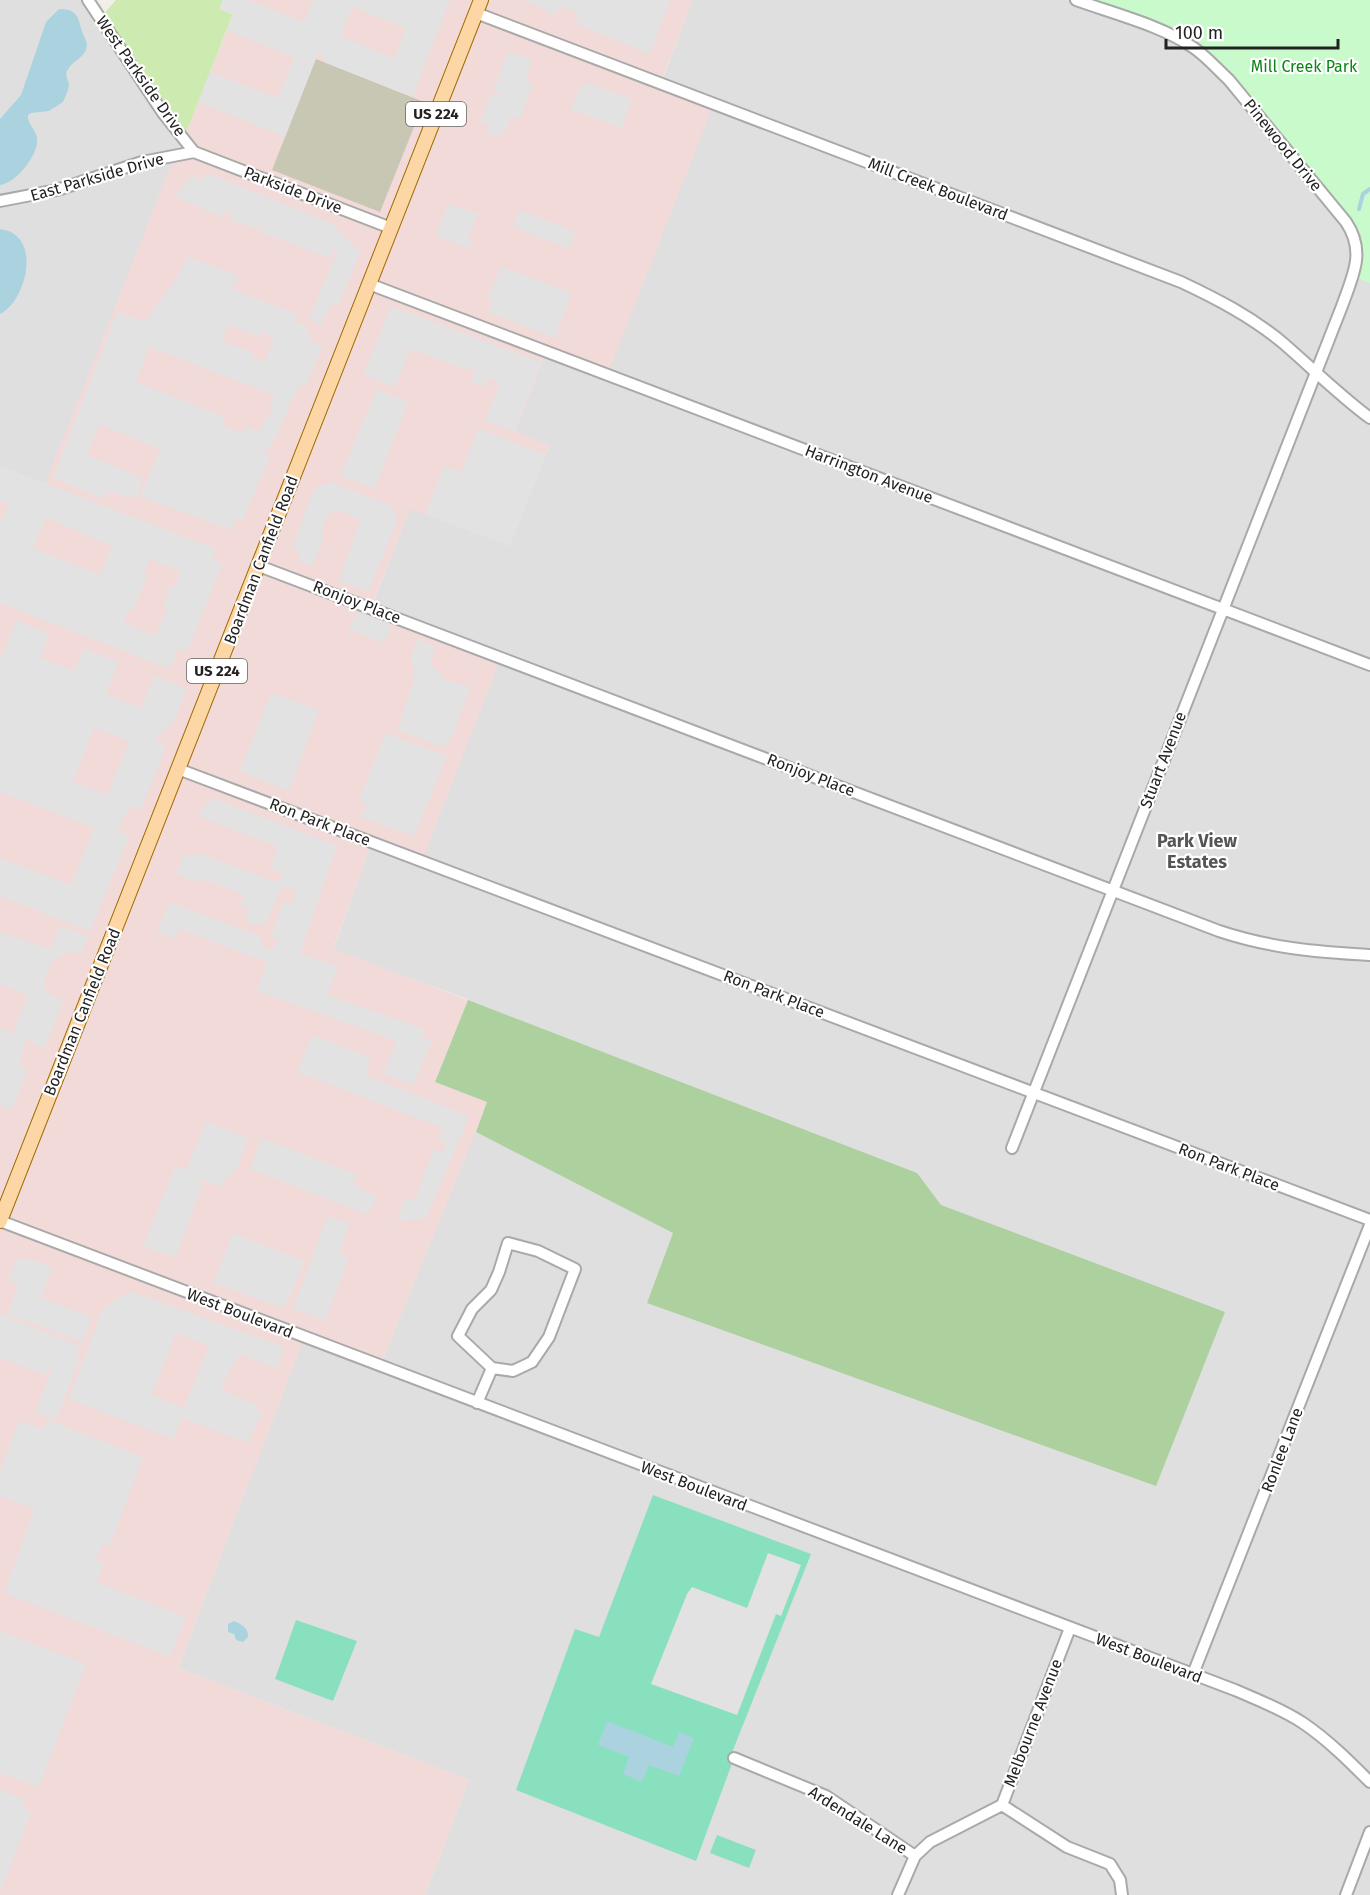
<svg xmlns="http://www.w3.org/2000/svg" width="1370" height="1895" font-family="'Fira Sans',sans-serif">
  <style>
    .residential { fill: #e0dfdf }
    .commercial { fill: #f2dad9 }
    .construction { fill: #c7c7b4 }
    .grass { fill: #cdebb0 }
    .forest { fill: #add19e }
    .park { fill: #c8facc }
    .pitch { fill: #88e0be }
    .parking { fill: #e2e2e2; fill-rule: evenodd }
    .water { fill: #aad3df }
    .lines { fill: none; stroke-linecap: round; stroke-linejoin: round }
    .stream { stroke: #aad3df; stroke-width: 4 }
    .minor-casing { stroke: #a9a9a9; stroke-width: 14 }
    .major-casing { stroke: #a06b00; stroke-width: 16 }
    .minor { stroke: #fff; stroke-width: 10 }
    .major { stroke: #fcd6a4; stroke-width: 14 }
    .labels { text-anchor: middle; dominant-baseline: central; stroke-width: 4.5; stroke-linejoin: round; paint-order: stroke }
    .shield { fill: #fff; stroke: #646464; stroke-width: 1.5 }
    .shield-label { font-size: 15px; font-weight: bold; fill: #222 }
    .park-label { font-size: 16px; fill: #0c8416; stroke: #fff }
    .street-label { font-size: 16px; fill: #222; stroke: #fff }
    .neighbourhood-label { font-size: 18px; font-weight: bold; fill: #555; stroke: #fff }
  </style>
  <rect width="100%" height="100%" fill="#f2efe9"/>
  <!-- residential -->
  <path class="residential" d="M0,0h88l106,152 -150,336 -44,-18z
    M692,0h384l84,31 50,30 136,161 24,61v1612h-945l44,-115 -291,-112 126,-331 76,29 107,-263 -20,-104 -134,-49 39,-108 -1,-234 39,-100 100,37 39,-98 -34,-16 31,-79 115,-268z"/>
  <!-- commercial -->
  <path class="commercial" d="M223,0h469l-31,83 53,21 -107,271 -61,-23 -31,79 34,15 -39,100 -100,-37 -39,98 130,50 -79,204 -50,-19 -39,107 135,51 -33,82 53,20 -108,264 -76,-28 -126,330 291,112 -44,115h-425v-1425l44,17 131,-332 19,-3 -10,-14 49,-123z"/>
  <!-- construction -->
  <path class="construction" d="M316,59l108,43 -44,110 -108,-42z"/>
  <!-- grass -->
  <path class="grass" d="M116,0h107l-3,9 13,5 -49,124 -84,-120z"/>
  <!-- forest -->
  <path class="forest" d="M468,1000l449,173 24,32 284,107 -69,174 -509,-183 26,-70 -197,-101 11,-30 -52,-20z"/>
  <!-- park -->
  <path class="park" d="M1077,0h293v283l-17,-7 1,-39 -125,-157 -37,-33z"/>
  <!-- pitch -->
  <path class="pitch" d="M653,1495l158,59 -78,196 1,8 -38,103 -180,-71 59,-161 24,8z
    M296,1620l61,21 -24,60 -58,-22z
    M717,1835l39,15 -7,18 -39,-15z"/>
  <!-- parking -->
  <path class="parking" d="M223,0h25l56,22 9,-22h137l-38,97 -88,-35 -2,-8 -4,-2 -33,85 -87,-35 12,-30 68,26 16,-40 -67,-28 6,-15 -14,-6zM352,7l54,21 -12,31 -53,-23z
    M524,0h146l-20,54 -75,-31 3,-10 -18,-7 -4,9z
    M508,51l24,9 -6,20 7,4 -13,35 -9,-3 -5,15h-4l-4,7 -12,-5 3,-7 -9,-4 10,-27 9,3 1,-4 -7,-3z
    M587,82l45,17 -10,29 -51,-18 10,-26 4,2z
    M208,173l123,50 19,19 3,5h9l-23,57 -9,1 -9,20 -12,-6 28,-68 -3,-2 -4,9 -69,-26 3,-10h-2l-4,8 -29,-11 3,-10 -7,4 -2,4 -49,-20 19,-23 5,5h6z
    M448,204l33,10 -4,2 -10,24 6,3 -2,6 -36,-14z
    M519,210l57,22 -7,17 -56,-22z
    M187,256l52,20 -8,12 68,27 -3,7 10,5 7,16 10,2 -17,40 -6,1 -11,19 -13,33 -12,15 6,3 -27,64h-6l-6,10 -91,-34 20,-47 -58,-24 -5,4 -10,26 56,23 -7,20 -28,-6 -4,7 -51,-21 64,-166 30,10 4,-10 29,-39zM228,325l30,11 3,-4 13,5 -9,25 -14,-5 1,-5 -30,-11zM149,347l125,48 -5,14 3,2 -3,8 -4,-1 -6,14 -13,-5 -3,6 -21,-8 3,-8 -89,-35z
    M501,266l71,27 -17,45 -66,-26 3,-11 -5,-1z
    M391,306l150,56 -27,69 -29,-10 15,-38 -12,-5 -4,9 -13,-5 4,-12 -1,-4 -4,5 -60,-22 -15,38 -32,-12z
    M377,389l31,13 -33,86 -35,-12z
    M478,428l68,27 -36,91 -85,-32 19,-48 18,5z
    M0,466l216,83 -4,10 10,5 -35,88 -9,-3 -8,20 -170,-66v-85l3,1 6,-15 -9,-4zM46,518l66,28 -12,29 -67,-27zM149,559l32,12 -6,16 -4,-2 -8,21 4,2 -11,28 -32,-13 6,-14 4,1 13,-35 -3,-1z
    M331,482l61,24 5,13 -28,72 -31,-10 23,-61 -25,-10 -9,5 -6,16 3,7 -12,28 -14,-5 2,-6 -3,-5 -5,-2 22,-59z
    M358,612l31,12 1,11 -8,7 -34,-12z
    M16,620l33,14 -9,24 35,13 9,-23 34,14 -12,32 35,14 13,-33 33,14 -14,34 -18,15v2l9,4v8l-24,58 -11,-4 -11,25 11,6 -39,94 -90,-35v-38l71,27 23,-57 -94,-36v-137h2zM94,728l35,13 -22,54 -34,-13z
    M417,639l19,8 -6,15 16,18 24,7 -18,50 -8,10 -46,-17 15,-49 1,-15 -3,-2v-8z
    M271,693l48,17 -30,81 -49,-20z
    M385,733l62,23 -33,80 -54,-19 7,-13 -8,-3z
    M213,798l124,48 -37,107 38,14 -10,25 2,4 94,33 -3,8 11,3 -19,45 -29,-11 12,-33 -139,-50 10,-29 -88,-33 -4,10 -18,-7 12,-30 93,35 -1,9 6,3 4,1 5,-4 2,-6 -7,-4 12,-34 8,3 6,-14 -12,-5 -5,4 -14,33 -11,2 -10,-4 4,-12 -9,-4 4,-10 -36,-14 -16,-1 -16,-6 8,-21 9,3 6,-3 76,29 6,-3 2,-6 -13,-4 8,-22 -78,-30 3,-10z
    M60,926l28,10 -7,19 -12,-4 -17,10 -8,20 3,12 17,7 -20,48 -18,-9 -7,27 9,4 -16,40 -12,-5v-77l13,5 15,-38 -28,-11v-52l50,17z
    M312,1035l58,22 -5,18 104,41 -43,102 -27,3 -1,-5 6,-16 14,-2v-8l16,-41 9,3 4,-9 -9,-4 5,-11 -146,-56z
    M206,1121l42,17 -11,30 -12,12 -4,7 -22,-9 -2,1 6,5 -27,73 -33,-10 32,-81 11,4z
    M261,1138l95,36 -3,10 23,13 -5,12 -5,5 -116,-45z
    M328,1216l22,7 -11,29 10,6 -24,63 -32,-13z
    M233,1233l71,28 -14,37h-2l-4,10 -71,-25z
    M27,1258l25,9 -11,31 51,19 -9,25 -75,-28 10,-29 -10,-4 8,-22 9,2z
    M130,1291l154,56 -7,21 -38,-14 -6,14 -4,1 -8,21 37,15 -2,4 6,3 -14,31 -66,-25 -9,21 -104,-40 33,-89 21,-16 4,2zM176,1333l33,13 -25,62 -32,-13z
    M0,1314l80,32 -5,9 5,2 -24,63 -21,-8 17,-44 -3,-1 -3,8 -46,-17z
    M48,1420l95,37 -33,89 -8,-2 -6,17 7,2 -6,19 89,35 -16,40 -166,-64 30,-84 -34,-13v-24l19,-51 25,8z
    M768,1553l33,12 -20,51 -5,-2 -39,101 -86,-31 36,-90 5,-7 55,21z
    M0,1631l86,33 -47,123 -39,-14z
    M0,1790l26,10 -3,6 8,7 -31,79z"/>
  <!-- water -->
  <path class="water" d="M59,9c22,-1 19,14 25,27 2,5 4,8 2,14 -4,9 -15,12 -19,21 -2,6 1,8 2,13 0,6 -4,13 -6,18l-14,9 -18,2 -3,2c-1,9 8,14 9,23 2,17 -21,45 -37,47v-66l21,-24 25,-73z
    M0,229c43,5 27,72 0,85z
    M234,1621c7,3 15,7 14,16l-5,5 -7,-2 -2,-6 -6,-2v-8z
    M607,1721l66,26 6,-15 15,6 -15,38 -30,-11 -7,17 -19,-8 6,-17 -31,-12z"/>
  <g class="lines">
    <!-- stream -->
    <path class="stream" d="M1359,209l4,-15 7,-5"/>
    <!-- minor casing -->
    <g class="minor-casing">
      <path id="minor" d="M88,0l75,113 31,39
        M476,13l705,269c36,17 71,35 102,61 29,25 56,52 87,75
        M194,152l197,76
        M0,201l57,-11 85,-28 52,-10
        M369,284l1001,381
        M259,566l960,365c51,17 97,21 151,24
        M178,769l1192,451
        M1012,1148l330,-842c11,-31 24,-54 4,-84l-117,-142c-12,-11 -22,-23 -35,-32 -31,-22 -82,-35 -118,-48
        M0,1221l1235,469c23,10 47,19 68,33 25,17 46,38 67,59
        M477,1403l15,-35 -34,-32 14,-27 19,-19 8,-18 9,-29 30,8 37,18 -26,68 -17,25 -19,9 -21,-3
        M1193,1674l177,-449
        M734,1758l92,38 89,60
        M1002,1805l68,-177
        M1002,1805l65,42 43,17 10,16 2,15
        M898,1895l17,-39 15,-14 72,-37
        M1346,1895l24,-63"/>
    </g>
    <!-- major casing -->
    <g class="major-casing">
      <path id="major" d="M0,1221l481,-1221"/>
    </g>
    <!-- minor -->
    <use href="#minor" class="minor"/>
    <!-- major -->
    <use href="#major" class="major"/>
  </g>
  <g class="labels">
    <!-- shield labels -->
    <g class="shield">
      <rect x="406" y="102" width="60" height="24" rx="4.5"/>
      <rect x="187" y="659" width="60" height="24" rx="4.5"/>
    </g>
    <g class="shield-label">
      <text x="436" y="114">US 224</text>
      <text x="217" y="671">US 224</text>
    </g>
    <!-- park labels -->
    <g class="park-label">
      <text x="1304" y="66">Mill Creek Park</text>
    </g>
    <!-- street labels -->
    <g class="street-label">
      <text transform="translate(141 76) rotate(55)">West Parkside Drive</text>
      <text transform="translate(1283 145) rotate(51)">Pinewood Drive</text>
      <text transform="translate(97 177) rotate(-16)">East Parkside Drive</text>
      <text transform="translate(938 189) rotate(21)">Mill Creek Boulevard</text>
      <text transform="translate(293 190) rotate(21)">Parkside Drive</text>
      <text transform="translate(869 474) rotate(21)">Harrington Avenue</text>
      <text transform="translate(261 560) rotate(-69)">Boardman Canfield Road</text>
      <text transform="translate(357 602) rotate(21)">Ronjoy Place</text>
      <text transform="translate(1163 760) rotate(-69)">Stuart Avenue</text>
      <text transform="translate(811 775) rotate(21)">Ronjoy Place</text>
      <text transform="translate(320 822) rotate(21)">Ron Park Place</text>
      <text transform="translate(774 994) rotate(21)">Ron Park Place</text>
      <text transform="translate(82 1012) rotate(-68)">Boardman Canfield Road</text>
      <text transform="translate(1229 1167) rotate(21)">Ron Park Place</text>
      <text transform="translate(240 1313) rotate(21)">West Boulevard</text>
      <text transform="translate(1282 1450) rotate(-69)">Ronlee Lane</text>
      <text transform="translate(694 1486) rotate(21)">West Boulevard</text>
      <text transform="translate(1149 1658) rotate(21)">West Boulevard</text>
      <text transform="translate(1033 1723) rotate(-69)">Melbourne Avenue</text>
      <text transform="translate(858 1820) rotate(32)">Ardendale Lane</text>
    </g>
    <!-- neighbourhood labels -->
    <g class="neighbourhood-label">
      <text x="1197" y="841">Park View<tspan x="1197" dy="21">Estates</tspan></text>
    </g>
  </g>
  <!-- scale -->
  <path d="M1166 39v9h172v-9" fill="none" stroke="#222222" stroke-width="3"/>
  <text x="1175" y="39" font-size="18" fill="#222222" stroke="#ffffff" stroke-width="4.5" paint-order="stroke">100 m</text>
</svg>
